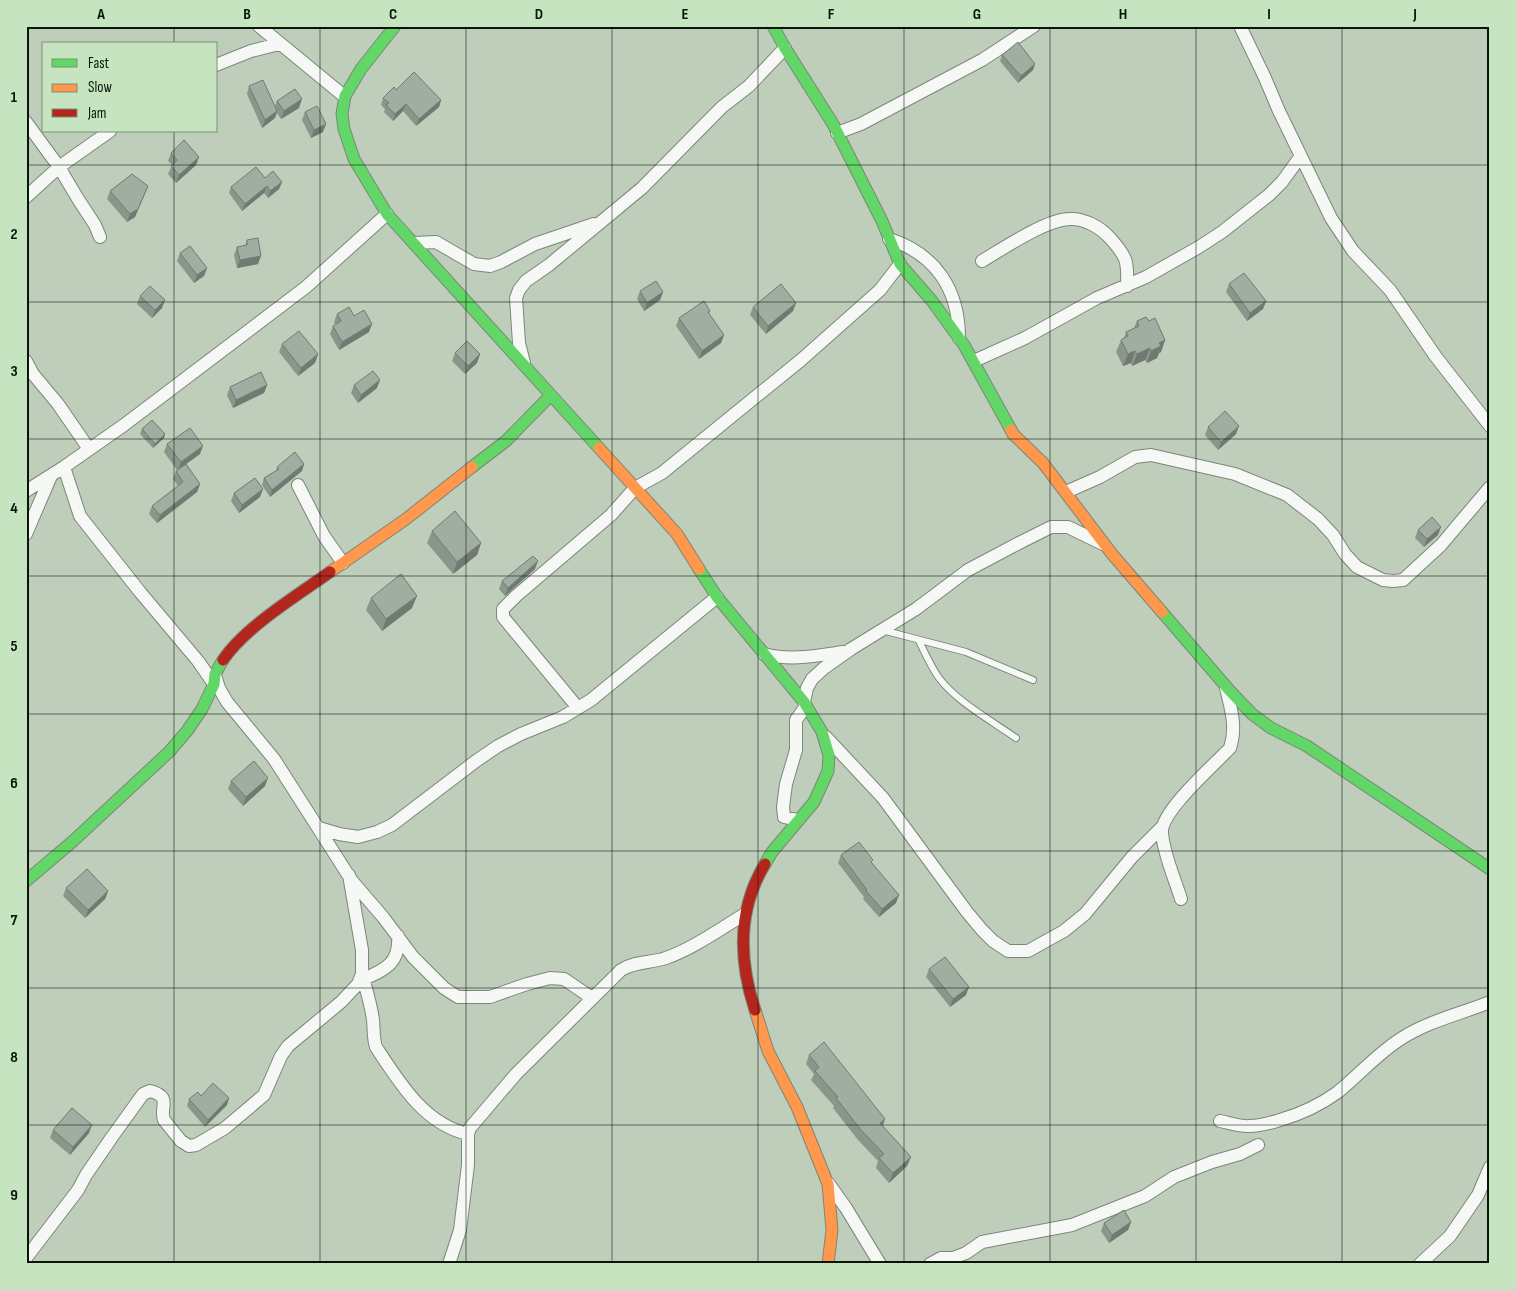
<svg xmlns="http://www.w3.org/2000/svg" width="1516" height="1290" font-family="'Sofia Sans Condensed',sans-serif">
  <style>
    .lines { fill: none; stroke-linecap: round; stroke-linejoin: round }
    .lane-casing { stroke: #7b8778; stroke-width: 8 }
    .street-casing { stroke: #7b8778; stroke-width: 14 }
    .fast-casing { stroke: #7b8778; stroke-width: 13 }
    .slow-casing { stroke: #7b8778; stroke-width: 13 }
    .jam-casing { stroke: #7b8778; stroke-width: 13 }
    .lane { stroke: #f5f8f5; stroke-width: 6 }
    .street { stroke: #f5f8f5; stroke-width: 12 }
    .fast { stroke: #63d668; stroke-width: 11 }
    .slow { stroke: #ff974d; stroke-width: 11 }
    .jam { stroke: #b3261e; stroke-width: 11 }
    .wall { fill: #8a968a }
    .shaded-wall { fill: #707a71 }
    .building { fill: #a0aea1; stroke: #707a71 }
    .grid { fill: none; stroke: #0a1408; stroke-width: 1; stroke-opacity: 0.55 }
    .neatline { fill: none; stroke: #0a1408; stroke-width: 2 }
    .grid-label { font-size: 16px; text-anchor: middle; font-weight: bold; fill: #0a1408 }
  </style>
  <rect width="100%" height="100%" fill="#bfcebb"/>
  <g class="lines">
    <!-- lane casing -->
    <g class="lane-casing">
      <path id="lane" d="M882,630l84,22 67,28
        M919,641c6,12 12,26 20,37 18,24 53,43 77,60"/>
    </g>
    <!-- street casing -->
    <g class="street-casing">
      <path id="street" d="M259,26l85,70
        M1240,26l25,52 14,33 52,107 22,33 37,39 46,67 54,69
        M216,65l35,-14 28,-7
        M26,122l33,45 19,32 17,26 5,12
        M837,133l24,-9 121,-64 52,-34
        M26,197l33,-30 51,-36
        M889,239c47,15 70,51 70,99
        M414,243l22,-1 38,22 16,2 11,-4 34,-18 59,-20
        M982,261c22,-13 63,-41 87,-42 15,-1 31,8 41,19 17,19 18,23 17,48
        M26,361l7,13 25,30 31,45
        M974,361l51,-23 72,-40 49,-21 53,-30 23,-15 47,-37 13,-13 18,-25
        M524,363l-5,-20 -3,-45 3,-8 7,-9 23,-16 93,-77 80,-81 27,-21 36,-38
        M64,467l16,49 60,76 58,69 16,23
        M298,485l26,51 19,27
        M26,491l38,-24 60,-42 182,-138 81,-73
        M1066,492l34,-15 35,-20 16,-2 84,19 52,21 31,24 15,16 12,19 12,13 26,13 10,1 10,-1 38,-35 49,-58
        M26,534l25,-58
        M764,654c27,7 51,2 79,-2
        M215,675l4,13 8,14 47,57 78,122 31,36 30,40 31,31 14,9h32l37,-13 23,-6 14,1 28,19
        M804,702l3,-14 5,-9 12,-11 27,-19 65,-40 52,-39 53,-28 30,-15h17l35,17
        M578,708l-75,-91v-8l13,-13 95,-81 24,-27 27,-15 139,-113 79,-70 20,-26
        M826,737l57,61 84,114 15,18 11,11 15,10h20l36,-20 21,-17 47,-57 31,-31
        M798,820l-14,-3 -1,-10 3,-23 10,-34v-30l10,-14
        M319,828l20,6 19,3 19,-5 15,-7 84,-64 22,-15 23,-12 42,-17 28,-17 126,-103
        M1181,899c-6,-20 -17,-43 -19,-66 -2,-21 52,-68 68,-85 7,-21 1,-39 -4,-60
        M362,974c4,15 9,30 11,46 1,9 0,18 3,27 23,35 48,77 92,87
        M364,979c22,-10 36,-16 34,-43
        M1220,1121c10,2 21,6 30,5 11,0 20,-3 30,-6 21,-6 40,-15 58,-28 22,-18 40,-39 64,-54 27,-17 58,-24 88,-36
        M829,1184l17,24 34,56
        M26,1258l52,-68 8,-15 26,-38 31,-43 7,-3c23,6 9,16 14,29l17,21 8,5 7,-1 29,-17 39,-33 17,-39 7,-10 53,-44 17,-18 4,-10v-24l-13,-75
        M449,1264l11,-34 8,-65v-31l2,-6 46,-54 105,-104c14,-9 31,-7 45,-12 28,-10 54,-29 79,-44
        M930,1264l11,-6h12l13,-5 16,-11 90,-17 73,-29 29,-19 38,-15 28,-8 18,-9
        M1420,1264l30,-28 28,-41 12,-28"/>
    </g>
    <!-- fast casing -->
    <g class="fast-casing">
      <path id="fast" d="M395,26l-34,43 -16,27 -3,18 2,15 10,30 33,55 212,234
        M773,26l12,22 48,76 49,97 18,43 32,37 32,44 47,85
        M472,467l34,-26 44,-45
        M699,569l18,28 87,105 18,30 7,23 -1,16 -14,31 -42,50 -7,12
        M1162,612l68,79 22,23 19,14 36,18 183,123
        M26,881l46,-39 97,-90 18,-21 15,-22 12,-25 1,-10 8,-14"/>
    </g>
    <!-- slow casing -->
    <g class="slow-casing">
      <path id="slow" d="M1011,430l2,4 30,29 69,91 50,58
        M599,448l78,86 22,35
        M330,572l76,-53 66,-52
        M755,1010l13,41 29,56 31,77 4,46 -4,34"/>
    </g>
    <!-- jam casing -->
    <g class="jam-casing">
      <path id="jam" d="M223,660c22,-33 75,-65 107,-88
        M755,1010c-16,-49 -18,-100 10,-146"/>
    </g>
    <!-- lane -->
    <use href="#lane" class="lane"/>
    <!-- street -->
    <use href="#street" class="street"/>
    <!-- fast -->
    <use href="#fast" class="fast"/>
    <!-- slow -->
    <use href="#slow" class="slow"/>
    <!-- jam -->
    <use href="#jam" class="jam"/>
  </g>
  <!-- wall -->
  <path class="wall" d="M1002,55l33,9 -2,6 -15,13 -18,-22z
    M249,86l26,20 2,-5 22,7 -18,11 -4,-6 -2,5 -13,10 -15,-34z
    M396,90l45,10 -2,7 -23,19 -13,-15 -10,10 -9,-9 1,-3 -4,-4 2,-7z
    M305,112l18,20 -12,6 -9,-18z
    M171,153l28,4 -3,8 -20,18 -8,-9 4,-9 -4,-4z
    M282,182l-3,7 -11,9 -4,-5 -22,18 -13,-18 2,-6z
    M148,186l-13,31 -8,5 -20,-23 3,-8z
    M247,240l11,24 -21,4 -3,-13 3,-8 8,-1z
    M180,253l27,15 -3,8 -10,7 -17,-22z
    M1229,284l37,17 -3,8 -16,12 -21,-29z
    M640,291l23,1 -3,8 -16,11 -7,-12z
    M140,296l22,12 -10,10 -15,-14z
    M753,307l40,4 -27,23 -16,-19z
    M710,311l-1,3 15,21 -3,8 -22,16 -23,-33 3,-8z
    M337,314l17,2 15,16 -30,18 -9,-16 3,-8 3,-1 -2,-3z
    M1137,321h12l16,19 -4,12 -2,1 -2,5 -10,5 -2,-3 -13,6 -1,-3 -8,3 -7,-14 5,-12 3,-2 2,-6 8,-4z
    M282,344l36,10 -3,9 -17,13 -19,-24z
    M455,353l25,1 -3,9 -12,11 -13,-13z
    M267,385l-3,8 -31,15 -6,-13 3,-8z
    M354,385l23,3 -19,15 -7,-10z
    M1208,427l28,7 -18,16 -13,-15z
    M142,429l23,5 -1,4 -11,10 -13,-14z
    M167,444l33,10 -14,10 14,20 -3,8 -40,31 -8,-9 3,-8 26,-20 -5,-7 3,-8 1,-1 -13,-18z
    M304,464l-2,7 -32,26 -8,-12 2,-7 12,-7 1,-4z
    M234,493l26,4 -21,16 -8,-12z
    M1418,530l20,5 -14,12 -9,-9z
    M432,531l49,12 -4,12 -24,19 -26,-31z
    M535,569l-30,27 -6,-7 3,-8z
    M371,598l41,10 -30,23 -16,-21z
    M231,781l34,5 -22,20 -15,-17z
    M841,855l31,8 24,40 -17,14 -16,-18 1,-2 -26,-34z
    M66,888l42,3 -3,8 -20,19 -22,-22z
    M929,969l37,26 -16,12 -24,-30z
    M809,1055l74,71 28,31 -4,9 -18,17 -13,-15 2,-7 -20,-21 -25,-32 1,-2 -23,-26 3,-6 -8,-10z
    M201,1096l28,2 -2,7 -22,22 -18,-21 2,-7z
    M53,1130l36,3 -19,22 -20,-17z
    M1131,1222l-3,8 -19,13 -8,-12 3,-8z"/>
  <!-- shaded-wall -->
  <path class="shaded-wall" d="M1035,64l-2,6 -15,13 3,-7z
    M302,99l-3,9 -18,11 3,-8z
    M441,100l-2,7 -23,19 3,-7z
    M406,104l-3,7 -10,10 2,-7z
    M277,111l-2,7 -13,10 3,-8z
    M326,124l-3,8 -12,6 3,-8z
    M199,157l-3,8 -20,18 3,-8z
    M282,182l-3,7 -11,9 2,-7z
    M148,186l-13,31 -8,5 3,-8z
    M267,186l-3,7 -22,18 3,-7z
    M261,256l-3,8 -21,4 3,-8z
    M207,268l-3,8 -10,7 3,-8z
    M663,292l-3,8 -16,11 3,-8z
    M165,300l-3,8 -10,10 3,-8z
    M1266,301l-3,8 -16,12 3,-8z
    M796,303l-3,8 -27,23 2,-8z
    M372,324l-3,8 -30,18 3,-8z
    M724,335l-3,8 -22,16 3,-8z
    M1165,340l-4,12 -2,1 -2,5 -10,5 4,-12 8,-8z
    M1150,348l-5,12 -13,6 5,-12z
    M1135,351l-4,12 -8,3 5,-12z
    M318,354l-3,9 -17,13 3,-8z
    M480,354l-3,9 -12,11 3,-8z
    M380,380l-3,8 -19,15 3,-8z
    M267,385l-3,8 -31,15 3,-8z
    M1239,426l-3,8 -18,16 3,-8z
    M165,434l-1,4 -11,10 2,-4z
    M203,446l-3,8 -22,16 3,-8z
    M304,464l-2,7 -32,26 2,-7z
    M200,484l-3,8 -40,31 3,-8z
    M263,489l-3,8 -21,16 3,-8z
    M1441,527l-3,8 -14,12 3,-8z
    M481,543l-4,12 -24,19 4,-12z
    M538,561l-3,8 -30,27 3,-8z
    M417,596l-5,12 -30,23 4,-12z
    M268,778l-3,8 -22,20 3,-9z
    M108,891l-3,8 -20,19 3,-8z
    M899,895l-3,8 -17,14 3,-8z
    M969,987l-3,8 -16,12 3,-8z
    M229,1098l-2,7 -22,22 3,-7z
    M885,1119l-3,9 -2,-5z
    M92,1125l-3,8 -19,22 3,-8z
    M911,1157l-4,9 -18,17 4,-10z
    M1131,1222l-3,8 -19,13 3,-8z"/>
  <!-- building -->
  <path class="building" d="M1018,42l17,22 -14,12 -19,-21z
    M414,72l27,28 -22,19 -13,-15 -11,10 -9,-9 3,-2 -6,-5 11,-11 2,3z
    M263,80l14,31 -12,9 -16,-34z
    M295,89l7,10 -18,12 -7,-10z
    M317,106l9,18 -12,6 -9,-18z
    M184,140l15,17 -20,18 -8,-9 6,-6 -6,-7z
    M256,167l9,11 8,-7 9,11 -12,9 -3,-5 -22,18 -14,-17z
    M132,174l16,12 -10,23 -8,5 -20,-23z
    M258,238l3,18 -21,4 -3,-13 10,-2v-5z
    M190,246l17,22 -10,7 -17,-22z
    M1244,273l22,28 -16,12 -21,-29z
    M656,281l7,11 -16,11 -7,-12z
    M781,284l15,19 -28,23 -15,-19z
    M150,286l15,14 -10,10 -15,-14z
    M704,301l6,10 -2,1 16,23 -22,16 -23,-33z
    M349,307l5,9 10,-6 8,14 -30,18 -9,-16 8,-5 -4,-7z
    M1146,317l3,4 6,-3 10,22 -6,3 2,3 -10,5 -1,-3 -13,6 -2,-3 -7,3 -7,-14 7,-4 -2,-4 13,-6 -2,-5z
    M299,331l19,23 -17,14 -19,-24z
    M467,341l13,13 -12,12 -13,-13z
    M373,371l7,9 -19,15 -7,-10z
    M261,372l6,13 -31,15 -6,-13z
    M1225,411l14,15 -18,16 -13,-15z
    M152,420l13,14 -10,10 -13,-15z
    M190,428l13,18 -22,16 -14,-18z
    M295,452l9,12 -32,26 -8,-12 15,-9 -2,-2z
    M186,464l14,20 -40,31 -8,-9 31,-24 -7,-11z
    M255,478l8,11 -21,16 -8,-12z
    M455,511l26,32 -24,19 -25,-31z
    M1432,517l9,10 -14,12 -9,-9z
    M533,556l5,5 -30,27 -6,-7z
    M401,574l16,22 -31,23 -15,-21z
    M254,761l14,17 -22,19 -15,-16z
    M859,842l14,18 -2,2 28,33 -17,14 -16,-18 1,-1 -26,-35z
    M87,869l21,22 -20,19 -22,-22z
    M945,957l24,30 -16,12 -24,-30z
    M824,1042l61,77 -5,4 31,34 -18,16 -14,-15 5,-4 -23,-24 -25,-32 2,-1 -23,-26 4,-4 -10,-12z
    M213,1083l16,15 -21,22 -19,-21 9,-7 3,4z
    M72,1108l20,17 -19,22 -20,-17z
    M1124,1210l7,12 -19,13 -8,-12z"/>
  <!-- grid -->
  <path class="grid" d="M174,26v18M320,26v1238M466,26v1238M612,26v1238M758,26v1238M904,26v1238M1050,26v1238M1196,26v1238M1342,26v1238M174,131v1133M26,165h1464M26,302h1464M26,439h1464M26,576h1464M26,714h1464M26,851h1464M26,988h1464M26,1125h1464"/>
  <!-- border -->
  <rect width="1516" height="1290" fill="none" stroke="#c6e4bf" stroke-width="55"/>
  <!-- legend -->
  <rect x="42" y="42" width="175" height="90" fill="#c6e4bf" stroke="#7b9176"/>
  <rect x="52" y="59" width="25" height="8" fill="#63d668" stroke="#7b9176"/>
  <text x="88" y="68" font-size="15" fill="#0a1408">Fast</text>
  <rect x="52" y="84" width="25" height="8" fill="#ff974d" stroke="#7b9176"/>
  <text x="88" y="92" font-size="15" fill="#0a1408">Slow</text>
  <rect x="52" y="109" width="25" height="8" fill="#b3261e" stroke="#7b9176"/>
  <text x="88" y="118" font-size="15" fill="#0a1408">Jam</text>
  <rect x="28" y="28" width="1460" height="1234" class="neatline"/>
  <g class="grid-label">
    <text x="101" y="19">A</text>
    <text x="247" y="19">B</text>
    <text x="393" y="19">C</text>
    <text x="539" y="19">D</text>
    <text x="685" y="19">E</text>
    <text x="831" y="19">F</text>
    <text x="977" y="19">G</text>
    <text x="1123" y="19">H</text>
    <text x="1269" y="19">I</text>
    <text x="1415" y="19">J</text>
    <text x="14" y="102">1</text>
    <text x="14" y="239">2</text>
    <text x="14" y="376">3</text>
    <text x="14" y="513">4</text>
    <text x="14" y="651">5</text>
    <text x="14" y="788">6</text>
    <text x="14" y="925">7</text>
    <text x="14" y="1062">8</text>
    <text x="14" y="1200">9</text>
  </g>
</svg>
